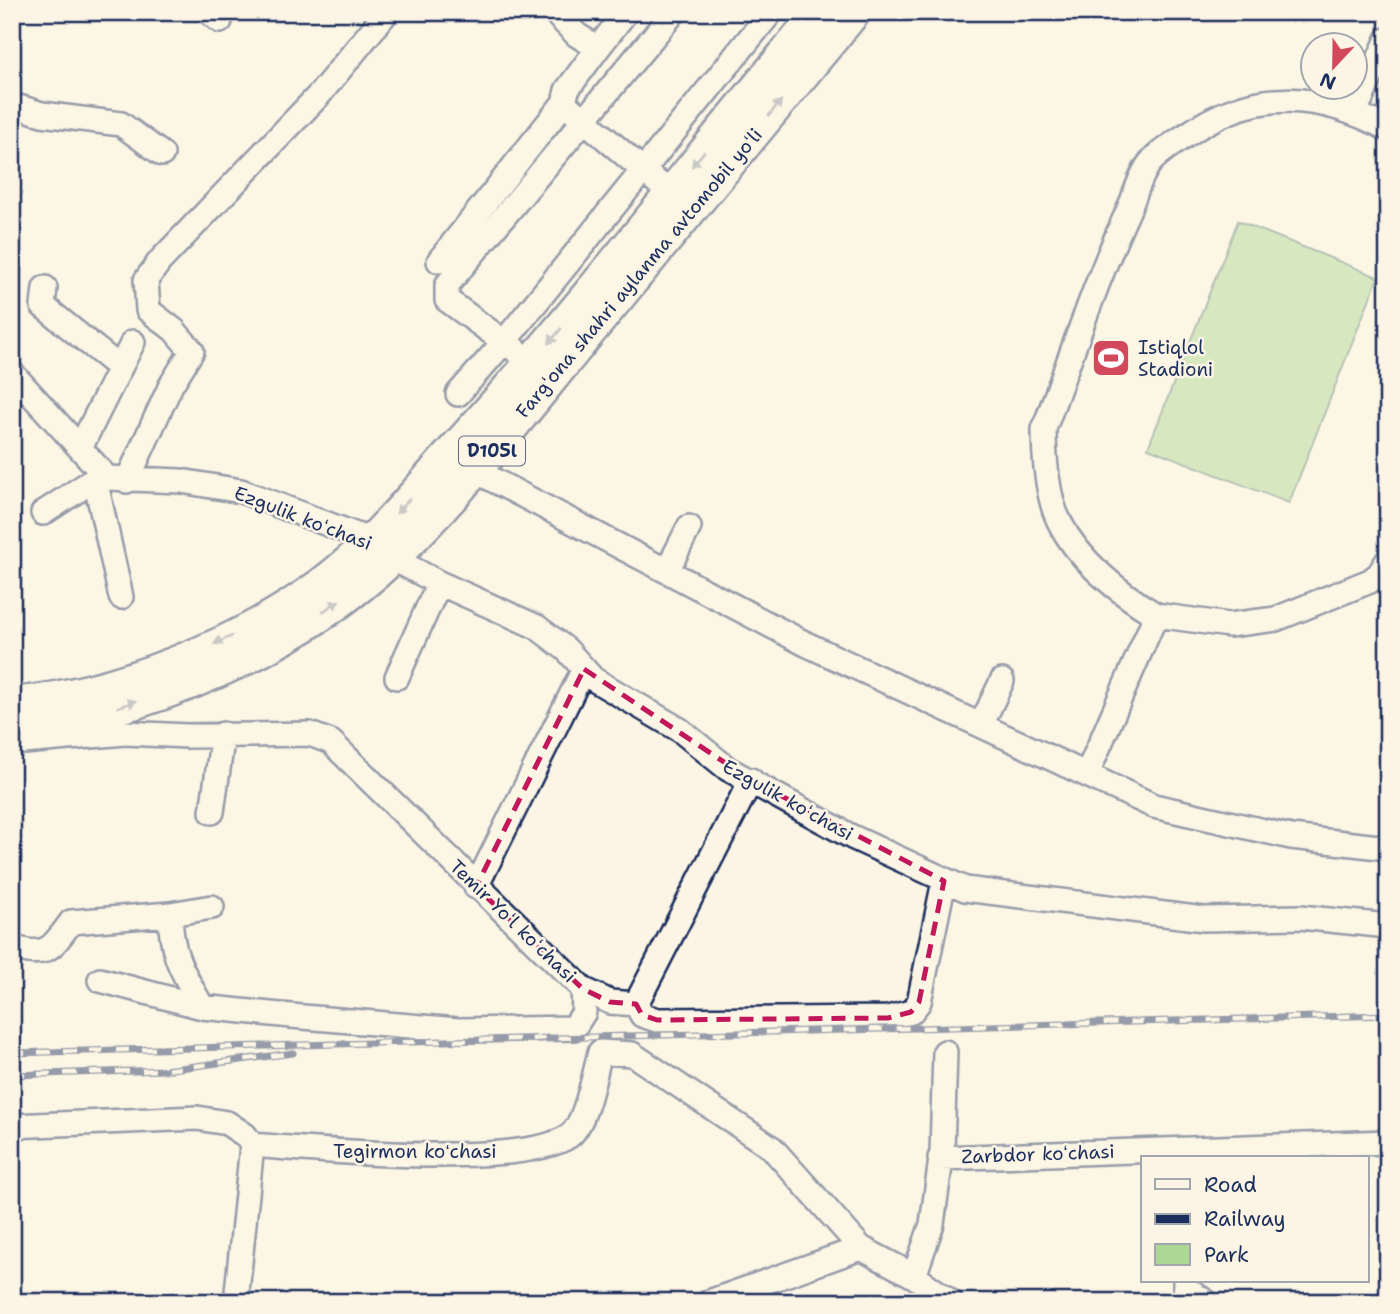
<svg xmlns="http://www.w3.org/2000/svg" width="1400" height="1314" font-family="'Shantell Sans',sans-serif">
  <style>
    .green { fill: #acd795; stroke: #64837a; stroke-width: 2 }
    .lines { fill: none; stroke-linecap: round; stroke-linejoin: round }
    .minor-casing { stroke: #1b2f5e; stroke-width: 28 }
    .highway-casing { stroke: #1b2f5e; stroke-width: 37 }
    .minor { stroke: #fcf5e5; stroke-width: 23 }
    .highway { stroke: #fcf5e5; stroke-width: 32 }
    .rail-casing { stroke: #1b2f5e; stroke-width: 7 }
    .rail { stroke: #fcf5e5; stroke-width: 4.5; stroke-dasharray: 13; stroke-linecap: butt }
    .oneway { fill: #8c92a2 }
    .marked { fill: none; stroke: #c2185b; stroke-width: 5; stroke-dasharray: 14 9; stroke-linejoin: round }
    .labels { text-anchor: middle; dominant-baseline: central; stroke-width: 5; stroke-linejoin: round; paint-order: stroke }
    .shield { fill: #fcf5e5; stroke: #5e6a86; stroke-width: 2 }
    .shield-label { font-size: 18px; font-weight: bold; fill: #1b2f5e }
    .street-label { font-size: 19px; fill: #1b2f5e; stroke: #fcf5e5 }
    .poi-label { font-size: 19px; fill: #1b2f5e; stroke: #fcf5e5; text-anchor: start }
  </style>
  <rect width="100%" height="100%" fill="#fcf5e5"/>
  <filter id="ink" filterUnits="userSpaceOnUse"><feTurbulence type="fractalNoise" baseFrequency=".0143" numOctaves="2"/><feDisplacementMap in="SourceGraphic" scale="14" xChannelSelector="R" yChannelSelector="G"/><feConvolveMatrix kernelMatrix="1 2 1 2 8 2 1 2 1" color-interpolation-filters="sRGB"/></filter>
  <g filter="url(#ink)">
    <!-- green -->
    <path class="green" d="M1238,221l140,56 -89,226 -141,-55z"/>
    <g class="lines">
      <!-- minor casing -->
      <g class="minor-casing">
        <path id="minor" d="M209,12l11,9
          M563,12l-4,5 18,18 21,13 28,-36
          M598,48l-31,42 -3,13 106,90
          M12,105l30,9 79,10 41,30
          M1355,112l33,-73
          M439,261l125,-158
          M45,288l-2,18 77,62
          M533,363l-86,-63v-15l227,-273
          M12,373l95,105 74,3 60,10 131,50 20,17 47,25 98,44 30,23 26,29 87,51 48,39 124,68 113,52 239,30 96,-2 88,9
          M458,394l46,-52 267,-330
          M81,446l52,-104
          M476,471l330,173 348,162 137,31 97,11
          M95,479l26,118
          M127,481l44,-96 21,-34 -18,-21 -26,-20 -2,-30 14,-19 159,-166 68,-83
          M43,513l52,-34 12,-1
          M667,571l22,-44
          M1156,615l73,10 47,-6 94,-38 9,-7 9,-14
          M397,677l42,-94
          M981,725l21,-44
          M12,743l113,-10 62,3 123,-2 21,8 252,247 1,23 -10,16 -116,2 -167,-14 -89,-9 -102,-27
          M1087,774l69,-159c-37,-22 -78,-55 -97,-94 -12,-24 -15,-66 -15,-92 27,-73 52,-148 84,-218 7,-15 12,-36 22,-48 10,-12 26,-21 38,-29 67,-46 130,-42 200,-5
          M212,812l11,-78
          M476,887l108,-218
          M12,947c35,11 39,2 59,-25l99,-8
          M583,989l27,13 26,2 6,11 15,5 231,-2 23,-6 8,-10 25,-121
          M636,1004l115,-224
          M202,1007c-19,-35 -31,-51 -32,-93l42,-7
          M12,1126l185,-8 30,5 18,12 7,10c63,5 269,24 317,-9 17,-12 26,-64 31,-84l32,2 140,94 89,100
          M940,1158l448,-16
          M914,1276l18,-52 10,-72 3,-100
          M1185,1281v7l21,14
          M236,1302l16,-157
          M709,1302l152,-54 53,28 37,26"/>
      </g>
      <!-- highway casing -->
      <g class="highway-casing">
        <path id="highway" d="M12,704c102,-9 228,-59 310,-120 54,-40 97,-96 142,-145 124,-137 237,-285 356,-427
          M12,727c132,-12 284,-78 380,-169 75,-71 137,-154 203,-233 86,-104 173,-208 259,-313"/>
      </g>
      <!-- minor -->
      <use href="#minor" class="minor"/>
      <!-- highway -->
      <use href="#highway" class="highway"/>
      <!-- rail casing -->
      <g class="rail-casing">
        <path id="rail" d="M12,1053l1376,-38
          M12,1075l153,-5 128,-17"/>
      </g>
      <!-- rail -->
      <use href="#rail" class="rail"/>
    </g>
    <!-- one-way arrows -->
    <defs><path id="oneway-solid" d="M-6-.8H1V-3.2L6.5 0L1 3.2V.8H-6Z" transform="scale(1.75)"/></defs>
    <g class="oneway">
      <use href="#oneway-solid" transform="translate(775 108) rotate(-50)"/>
      <use href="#oneway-solid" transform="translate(698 159) rotate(129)"/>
      <use href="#oneway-solid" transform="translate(555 336) rotate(129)"/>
      <use href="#oneway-solid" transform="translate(403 506) rotate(132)"/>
      <use href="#oneway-solid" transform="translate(331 606) rotate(-34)"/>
      <use href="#oneway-solid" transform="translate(223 640) rotate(156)"/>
      <use href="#oneway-solid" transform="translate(127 704) rotate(-18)"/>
    </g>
  </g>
  <!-- marked area -->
  <path d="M0 0H1400V1314H0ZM584,669l167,111 193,101 -25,121 -8,10 -23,6 -231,2 -15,-5 -6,-11 -26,-2 -27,-13 -107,-102z" fill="#fcf5e5" fill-opacity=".55" fill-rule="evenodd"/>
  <path class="marked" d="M584,669l167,111 193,101 -25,121 -8,10 -23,6 -231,2 -15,-5 -6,-11 -26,-2 -27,-13 -107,-102z"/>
  <!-- icons -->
  <defs>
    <g id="stadium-square" transform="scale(2.0125)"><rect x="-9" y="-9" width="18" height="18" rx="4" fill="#d1495b" stroke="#fcf5e5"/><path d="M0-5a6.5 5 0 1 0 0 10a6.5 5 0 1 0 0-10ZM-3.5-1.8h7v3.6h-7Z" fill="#fff"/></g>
  </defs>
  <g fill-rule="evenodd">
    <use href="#stadium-square" x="1111" y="358"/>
  </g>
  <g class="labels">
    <!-- shield labels -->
    <rect class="shield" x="459" y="436.5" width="66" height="29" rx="5"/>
    <g class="shield-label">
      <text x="492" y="451">D105l</text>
    </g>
    <!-- street labels -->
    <g class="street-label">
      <text transform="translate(639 273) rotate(-50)">Fargʻona shahri aylanma avtomobil yoʻli</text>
      <text transform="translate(303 518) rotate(21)">Ezgulik koʻchasi</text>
      <text transform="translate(788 800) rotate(29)">Ezgulik koʻchasi</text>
      <text transform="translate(513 921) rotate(44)">Temir Yoʻl koʻchasi</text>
      <text x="415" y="1151">Tegirmon koʻchasi</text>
      <text transform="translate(1038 1154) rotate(-2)">Zarbdor koʻchasi</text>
    </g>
    <!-- poi labels -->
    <g class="poi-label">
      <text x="1138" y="347">Istiqlol<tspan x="1138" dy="22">Stadioni</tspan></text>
    </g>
  </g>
  <!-- margin -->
  <rect width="1400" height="1314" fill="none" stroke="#fcf5e5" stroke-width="42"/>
  <rect x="21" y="21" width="1358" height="1272" fill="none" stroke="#1b2f5e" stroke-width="2.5" filter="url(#ink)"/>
  <!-- legend -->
  <rect x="1141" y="1156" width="228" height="126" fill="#fcf5e5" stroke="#a2a6af" stroke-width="2"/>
  <rect x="1155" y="1179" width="35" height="10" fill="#fcf5e5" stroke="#a2a6af" stroke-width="2"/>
  <text x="1204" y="1192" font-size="21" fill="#1b2f5e">Road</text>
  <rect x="1155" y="1214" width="35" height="10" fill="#1b2f5e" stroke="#a2a6af" stroke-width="2"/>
  <text x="1204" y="1226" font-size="21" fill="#1b2f5e">Railway</text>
  <rect x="1155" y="1244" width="35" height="21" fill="#acd795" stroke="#a2a6af" stroke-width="2"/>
  <text x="1204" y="1262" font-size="21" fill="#1b2f5e">Park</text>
  <!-- north arrow -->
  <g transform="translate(1334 66) rotate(202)"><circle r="33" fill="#fcf5e5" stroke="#a2a6af" stroke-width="2"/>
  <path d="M0-5L12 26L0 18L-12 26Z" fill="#d1495b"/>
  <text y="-10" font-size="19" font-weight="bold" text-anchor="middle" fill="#1b2f5e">N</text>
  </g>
</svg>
